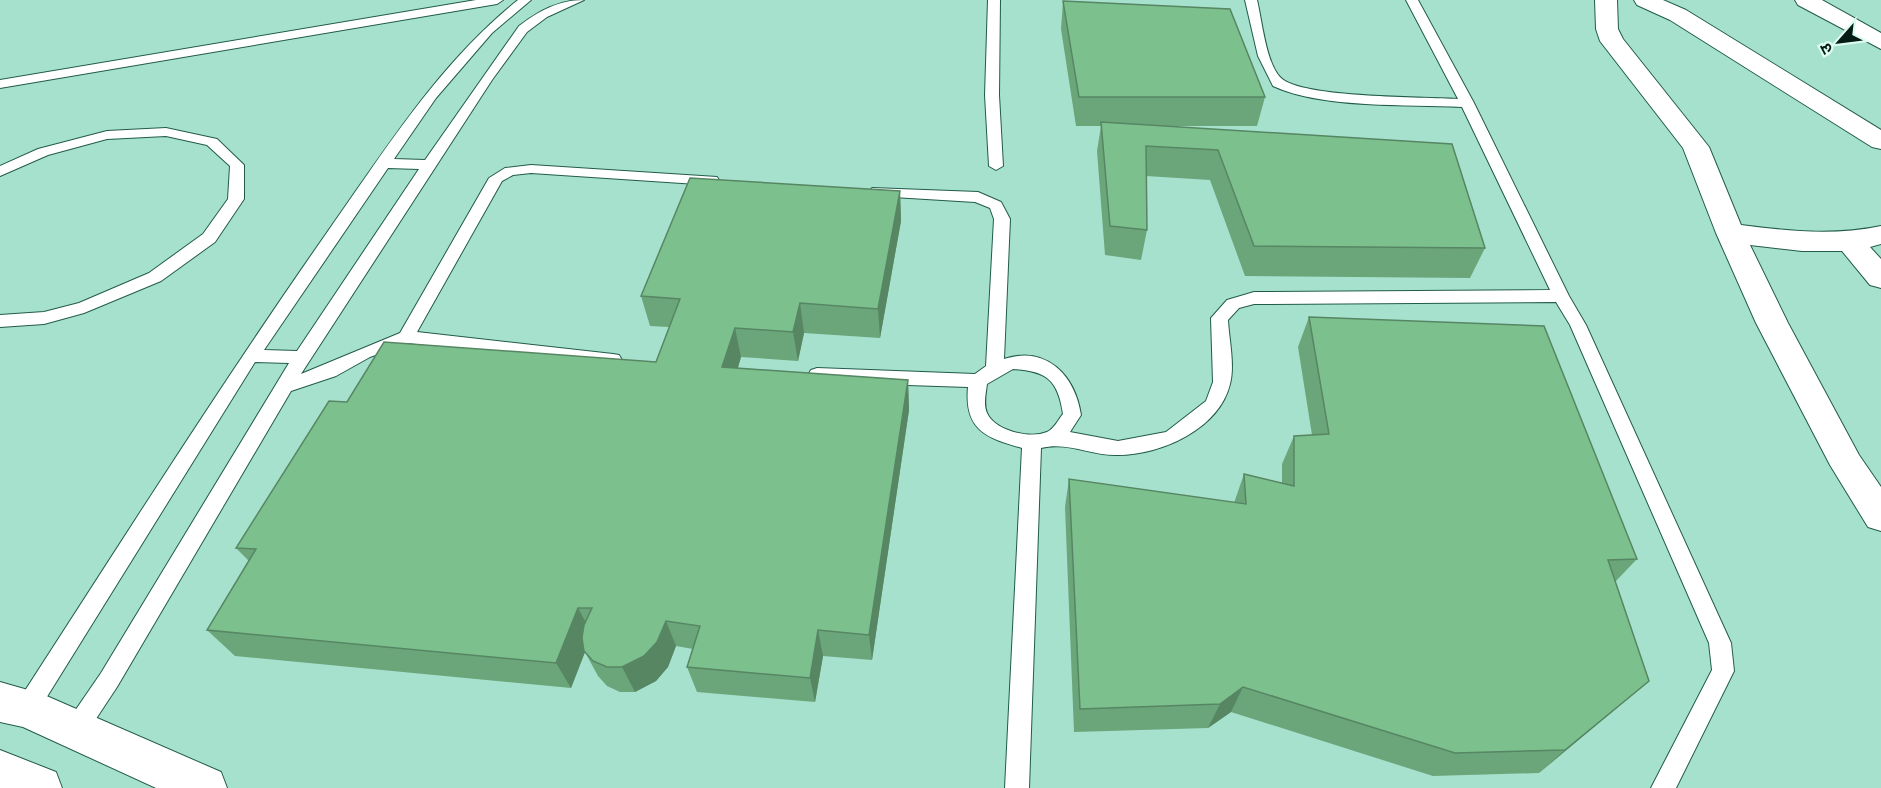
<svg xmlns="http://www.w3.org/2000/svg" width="1881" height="788" font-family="Figtree,'Noto Sans Devanagari',sans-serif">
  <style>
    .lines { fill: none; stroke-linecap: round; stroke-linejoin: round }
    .service-casing { stroke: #215b4b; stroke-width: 2 }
    .minor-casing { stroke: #215b4b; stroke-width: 2 }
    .service { fill: #fff; fill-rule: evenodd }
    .minor { fill: #fff; fill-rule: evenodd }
    .wall { fill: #6ba57a }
    .shaded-wall { fill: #578663 }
    .building { fill: #7cc08e; stroke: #578663; stroke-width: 1.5 }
  </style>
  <rect width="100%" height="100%" fill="#a6e1ce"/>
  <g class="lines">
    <!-- service casing -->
    <g class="service-casing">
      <path id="service" d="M476,0h27l-6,4 -497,84v-8z
        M518,0h13l-39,33 -56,65 -42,61 31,1 94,-134c20,-15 39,-26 65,-26l-37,17 -20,15 -35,48 -191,294 99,-41 89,-155 16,-10 26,-3 186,12 2,3 -7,5 -181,-12 -18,2 -11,6 -85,151 196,22 6,1 3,5 -3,5 -6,1 -206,-23 -37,14 -34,19 -45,15 -174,296 -35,53 -8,3 -8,-3 -4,-8 4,-8 35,-51 188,-310 -34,-1 -220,354 -8,3 -8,-3 -3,-8 3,-8c101,-156 200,-313 307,-466 58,-82 112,-170 192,-234zM388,168l31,1 -122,182 -33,-1z
        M988,0h12l-1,95 4,71 -7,4 -7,-4 -4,-71z
        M1245,0h12c5,20 9,64 24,78 20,20 145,19 177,21l-52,-99h12l56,103 95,193 17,29 145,318 3,28 -58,117h-25l61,-118 -3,-27 -139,-318 -14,-23 -302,2 -15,4 -11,12c1,19 7,45 2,64 -11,45 -69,71 -112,71 -27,1 -50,-14 -77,-7l-12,340h-24l17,-340c-36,-10 -58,-18 -54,-61l-151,-5 -6,-2 -3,-5 3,-5 6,-2 158,6 11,-8 8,-147 -4,-11 -15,-6 -98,-6 -7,-5 2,-3 106,4 23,10 9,17 -6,140c43,-14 71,17 77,56l-11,17 48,9 48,-9 40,-31 7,-19 -2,-64 16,-18 27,-8 296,-2 -88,-183c-55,-3 -139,2 -189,-21l-15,-30zM1013,369c34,2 45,11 50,45 -5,6 -9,15 -16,18 -17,7 -52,-1 -60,-19 -4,-9 -1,-20 0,-29z
        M166,128l51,11 27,26v34l-29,43 -54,39 -77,32 -40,11 -44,3v-12l44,-3 35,-9 70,-30 54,-39 25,-35 2,-33 -23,-21 -41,-9 -59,3 -59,16 -48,21v-10l38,-17 69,-18z"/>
    </g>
    <!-- minor casing -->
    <g class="minor-casing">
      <path id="minor" d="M1595,0h22l1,29 5,10 86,108 32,78c48,6 92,11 140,1v18l-11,3 11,12v29l-11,-3 -28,-34h-40l-52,-6 38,78 71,132 22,32v44l-13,-4 -38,-62 -74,-142 -40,-90 -33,-85 -83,-107 -4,-12z
        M1634,0h29l23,10 195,120v19l-9,-2 -202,-127 -33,-15z
        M1795,0h27l59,33v16l-83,-44z
        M0,682l42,12 179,78 6,16h-71l-133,-61 -23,-5z
        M0,750l56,22 6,16h-62z"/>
    </g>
    <!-- service -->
    <use href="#service" class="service"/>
    <!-- minor -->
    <use href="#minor" class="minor"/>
  </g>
  <!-- wall -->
  <path class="wall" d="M1063,1l202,96 -8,29h-86l314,122 -15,30 -225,-2 -35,-96 -64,-4 1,54 -6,30 -36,-5 -8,-104 4,-25h-25l-15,-97z
    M900,191l1,30 -21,117 -76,-5 -6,28 -57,-4 -3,11 170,12 1,30 -37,250 -49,-4 -8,46 -118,-10 -10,-25 6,-18 -17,-3 -8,21 -12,14 -21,11h-15l-13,-6 -9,-10 -13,-24 -14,36 -336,-32 -28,-26 42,-69 -13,-13 111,-146 309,-40 13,-35 -19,-1 -9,-30z
    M1309,317l328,242 -22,23 34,99 -110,92 -106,3 -202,-64 -23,16 -134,4 -9,-225 4,-28 165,24 10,-29 38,9v-19l12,-28 18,-1 -14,-88z"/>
  <!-- shaded-wall -->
  <path class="shaded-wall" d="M900,191l1,30 -21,117 -2,-29z
    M800,303l4,30 -6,28 -5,-29z
    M735,328l6,29 -12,39 -7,-29z
    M908,380l1,30 -37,250 -3,-25z
    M578,608l14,26 -21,54 -15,-25z
    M666,621l10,25 -8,21 -12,14 -21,11 -13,-25z
    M818,630l5,26 -8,46 -5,-24z
    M1649,681l-29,24 -81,68 26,-23z
    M1243,687l-12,25 -23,16 12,-24z"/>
  <!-- building -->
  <path class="building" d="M1063,1l167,8 35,88h-186z
    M1101,122l351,22 33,104 -231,-2 -36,-96 -72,-4 1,84 -37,-4z
    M690,178l210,13 -22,118 -78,-6 -7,29 -58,-4 -13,39 186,13 -39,255 -51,-5 -8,48 -123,-11 13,-41 -34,-5 -9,21 -13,14 -22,11h-15l-14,-6 -9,-10 -2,-13 2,-13 8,-17h-14l-22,55 -349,-33 49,-81 -20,-1 93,-147 18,1 37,-60 272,20 24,-63 -39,-3z
    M1309,317l235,9 93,233 -29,1 41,121 -84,69 -110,3 -212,-66 -23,17 -140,5 -11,-230 177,25 -2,-30 50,12v-50l35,-2z"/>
  <!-- north arrow -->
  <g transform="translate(1839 42) rotate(242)" stroke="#defbf1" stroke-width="4.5" paint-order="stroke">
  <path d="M0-4.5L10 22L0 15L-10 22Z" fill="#041c15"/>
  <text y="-9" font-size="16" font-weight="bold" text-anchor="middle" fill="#041c15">उ</text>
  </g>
</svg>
